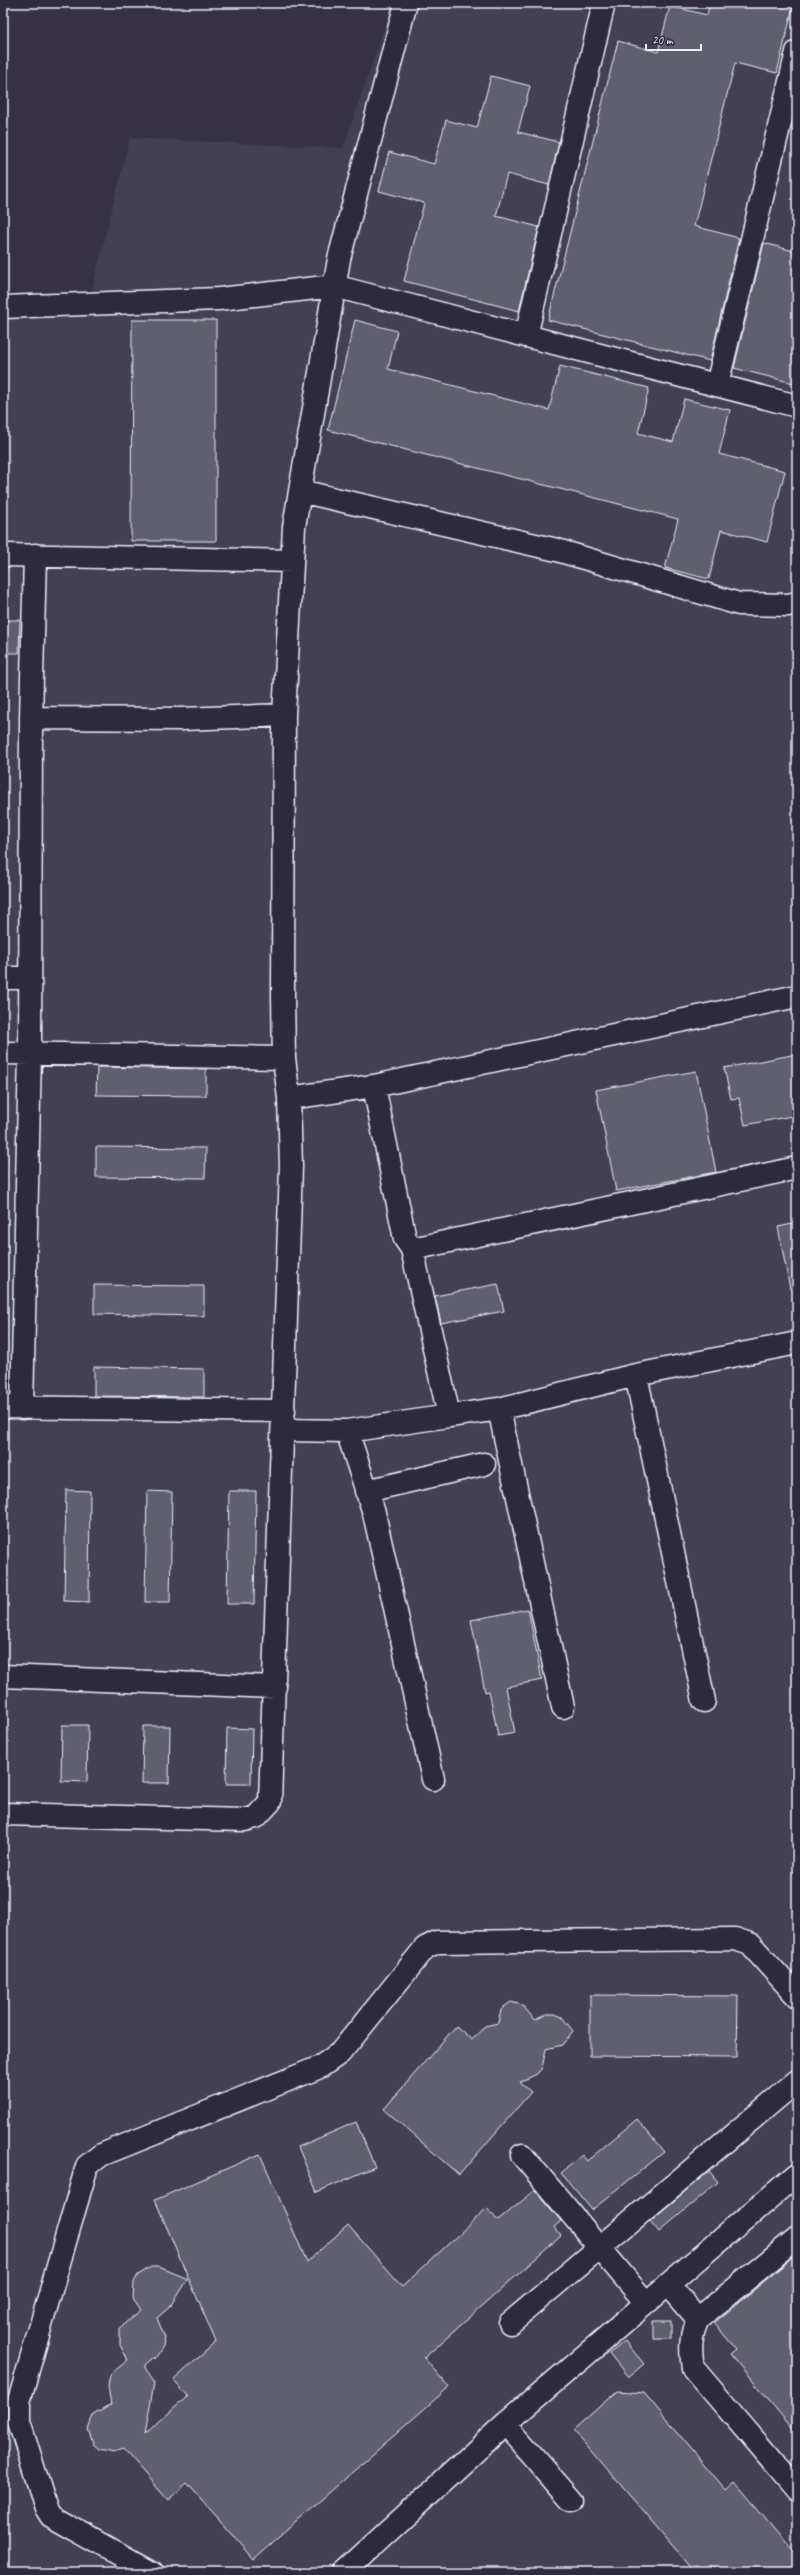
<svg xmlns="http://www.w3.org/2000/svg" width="800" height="2575" font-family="Caveat,sans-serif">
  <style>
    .built { fill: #433f51 }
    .building { fill: #605e6e; stroke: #e8f1f8 }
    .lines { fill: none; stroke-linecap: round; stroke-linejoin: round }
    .minor-casing { stroke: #e8f1f8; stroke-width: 25 }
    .minor { stroke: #2f2a3d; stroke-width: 22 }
  </style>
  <rect width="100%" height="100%" fill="#363244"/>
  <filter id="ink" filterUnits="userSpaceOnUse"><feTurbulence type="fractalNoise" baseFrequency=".025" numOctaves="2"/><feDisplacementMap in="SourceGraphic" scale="8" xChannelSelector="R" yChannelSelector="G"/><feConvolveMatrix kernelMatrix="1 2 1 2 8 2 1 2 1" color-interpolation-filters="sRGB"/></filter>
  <g filter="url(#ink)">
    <!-- built -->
    <path class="built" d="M393,3h404v2569h-794v-2272l86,1 41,-163 213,10z"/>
    <!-- building -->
    <path class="building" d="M710,3h84l-17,70 -42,-10 -41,163 45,12 -29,123 -162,-41 70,-279 40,11 12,-46 37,9z
      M491,76l39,10 -12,46 41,10 -10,43 -42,-11 -11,42 43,11 -20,84 -115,-30 20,-78 -45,-12 10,-39 45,12 12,-44 31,8z
      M764,243l33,9v132l-63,-16z
      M132,320h84v221h-85z
      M355,320l42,11 -9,38 161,41 11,-44 89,22 -11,45 35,9 11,-43 46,11 -11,44 66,17 -18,71 -46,-12 -12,49 -44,-11 13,-49 -350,-89z
      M3,620h17l-1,33h-16z
      M797,1054v61l-52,10 -6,-27 -8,1 -7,-31z
      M97,1067l109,2v27l-110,-1z
      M696,1071l20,101 -100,19 -20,-101z
      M96,1147l110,1 -1,30 -109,-1z
      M797,1223v66h-7l-12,-62z
      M498,1284l6,27 -63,12 -6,-27z
      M94,1285l110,1v30l-110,-2z
      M94,1367l110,2v28l-110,-1z
      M66,1490l24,1 -1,111 -25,-1z
      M147,1491l25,1 -2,110h-25z
      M229,1491h27l-2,113h-27z
      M528,1609l14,71 -36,7 9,46 -17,3 -9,-45 -4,1 -14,-72z
      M62,1725h26l-1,57 -26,-1z
      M143,1726h27l-1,57h-27z
      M227,1728l25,1 -1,55h-25z
      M590,1995l148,1 -1,61 -147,-1z
      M511,2002l11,3 13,15 12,-6h8l7,3 11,14 -11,14 -16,4 -4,19 -5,6 -17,8 11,10 -72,83 -75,-66 72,-83 16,14 13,-14 13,-3 3,-14z
      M637,2119l27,33 -72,58 -31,-37 21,-18 5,6z
      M356,2122l19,45 -58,25 -19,-45z
      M260,2154l47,108 41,-37 54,62 85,-79 11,13 37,-31 26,31 -7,6 7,9 -137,122 25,29 -195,172 -67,-76 -19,17 -45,-51 -9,3 -15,-3 -6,-5 -5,-15 5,-14 18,-10 -3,-19 1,-7 4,-7 15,-12 -8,-15v-15l5,-7 16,-13 -8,-12 1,-16 4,-7 13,-8h8l29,12 -16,26 -15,13 8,20 -2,8 -8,13 -1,-2 -9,8 9,18 -9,51 43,-38 -14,-16 42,-38 -61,-142z
      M709,2171l9,11 -59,50 -9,-11z
      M797,2254v180l-67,-80 6,-5 -22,-26z
      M653,2321h18v18h-18z
      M625,2341l19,23 -16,13 -19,-24z
      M617,2391l27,2 82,97 9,-8 62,73v17h-103l-121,-142z"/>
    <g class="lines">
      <!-- minor casing -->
      <g class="minor-casing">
        <path id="minor" d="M3,307l216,-8 115,-13 463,120
          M526,336l78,-333
          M717,385l80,-333
          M300,491l257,59 182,54 49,1 9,-2
          M3,555l289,6
          M31,718l151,1 102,-4
          M3,978h27
          M3,1053l281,5
          M374,1086l31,153 7,10 37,167 50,-7 137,-34 161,-32
          M289,1098l85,-12 423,-90
          M412,1249l385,-81
          M636,1375l68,326
          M3,1407l281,4
          M22,1408l8,-355 1,-335 4,-163
          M499,1409l64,298
          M283,1430l64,1 102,-15
          M347,1431l27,82 59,266
          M366,1491l118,-27
          M3,1676l272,11
          M3,1814l242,6 11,-3 14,-15 21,-636 -2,-68 -5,-40 -1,-62 1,-281 10,-188 45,-268 67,-256
          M522,2155l124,148
          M797,2238l-99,81c-8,17 -8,30 -5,49l104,122
          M668,2284l30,35
          M510,2323l287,-242
          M505,2424l66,76
          M151,2572l-100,-56 -5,-8 -27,-86v-21l68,-235 14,-11 219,-88 20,-14 85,-105 12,-6 298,-3 15,5 47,52
          M344,2572l161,-148 292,-250"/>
      </g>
      <!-- minor -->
      <use href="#minor" class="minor"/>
    </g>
  </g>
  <!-- margin -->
  <rect width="800" height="2575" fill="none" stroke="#2f2a3d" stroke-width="16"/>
  <rect x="8" y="8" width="784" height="2559" fill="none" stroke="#e8f1f8" stroke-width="1.5" filter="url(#ink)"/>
  <!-- scale -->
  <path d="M646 44v6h55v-6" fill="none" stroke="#e8f1f8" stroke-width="2"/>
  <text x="652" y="44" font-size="12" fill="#e8f1f8" stroke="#2f2a3d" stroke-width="3" paint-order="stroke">20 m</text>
</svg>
